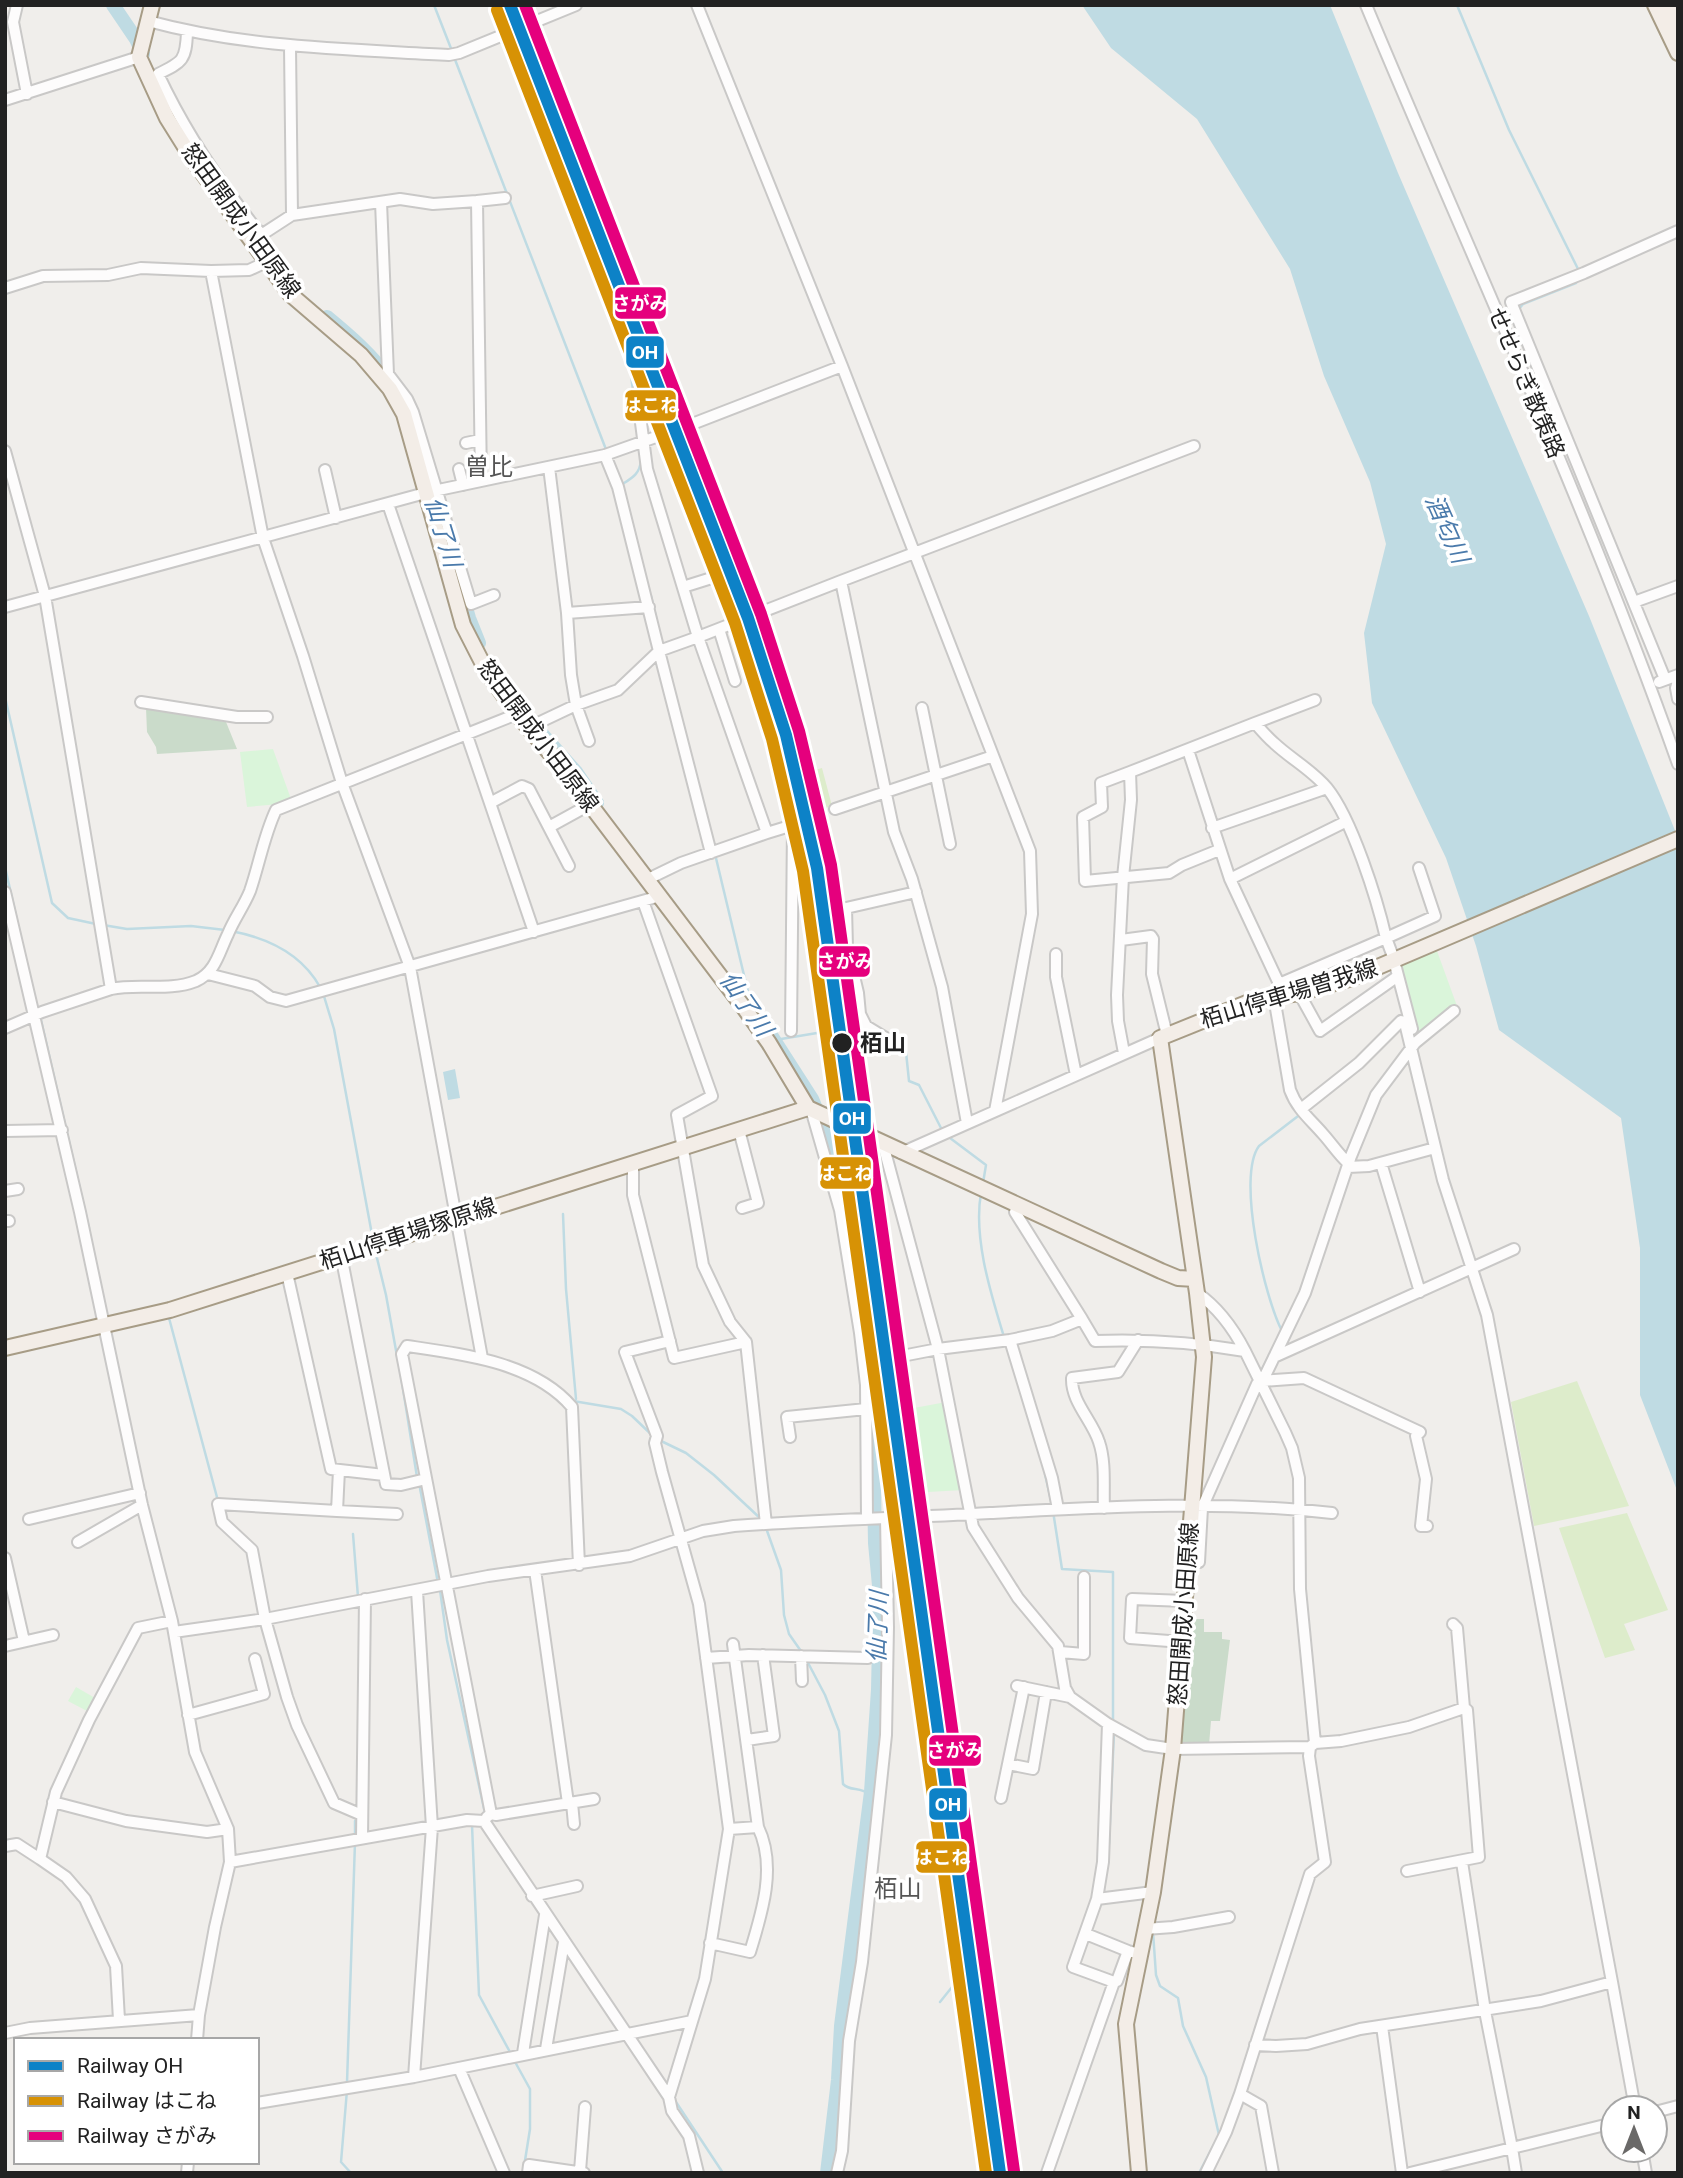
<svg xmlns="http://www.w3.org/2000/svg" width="1683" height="2178" font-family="Roboto,'Noto Sans JP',sans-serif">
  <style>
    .grass { fill: #ddeccb }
    .cemetery { fill: #cadbca }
    .park { fill: #daf5da }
    .water { fill: #bfdbe3 }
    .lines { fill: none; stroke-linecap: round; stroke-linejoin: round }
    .stream { stroke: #bfdbe3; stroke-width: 2.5 }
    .river { stroke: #bfdbe3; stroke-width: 14 }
    .minor-casing { stroke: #c9c8c7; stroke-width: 14 }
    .major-casing { stroke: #a79c86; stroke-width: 18 }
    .minor { stroke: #fdfcfc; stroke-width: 10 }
    .major { stroke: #f3ede7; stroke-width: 14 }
    .rail-1-casing { stroke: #fff; stroke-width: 18 }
    .rail-2-casing { stroke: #fff; stroke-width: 18 }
    .rail-3-casing { stroke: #fff; stroke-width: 18 }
    .rail-1 { stroke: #0d82c7; stroke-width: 12 }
    .rail-2 { stroke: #d79205; stroke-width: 12 }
    .rail-3 { stroke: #e5007d; stroke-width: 12 }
    .stop-dot { fill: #222; stroke: #fff; stroke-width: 2.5 }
    .labels { text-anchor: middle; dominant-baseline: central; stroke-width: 7; stroke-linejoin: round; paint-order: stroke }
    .street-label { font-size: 23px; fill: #222; stroke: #fff }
    .stop-label { font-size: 23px; font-weight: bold; fill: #222; stroke: #fff; text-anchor: start }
    .neighbourhood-label { font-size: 24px; fill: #555; stroke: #fff }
    .water-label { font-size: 24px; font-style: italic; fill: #4a7aab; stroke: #fff }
    .line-badge { stroke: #fff; stroke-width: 2.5 }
    .badge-label { font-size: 19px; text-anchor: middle; font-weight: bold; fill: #fff }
  </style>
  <rect width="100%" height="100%" fill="#f0eeeb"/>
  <!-- grass -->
  <path class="grass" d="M822,768l10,38 -13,4 -11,-38z
    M1577,1381l52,125 -95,20 -23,-124z
    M1627,1513l41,97 -44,14 11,26 -30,8 -46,-130z"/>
  <!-- cemetery -->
  <path class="cemetery" d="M146,708l80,14 11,27 -80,5 -1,-7 -9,-15z
    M1194,1619h10v13h18v7l8,1 -10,81h-9l-2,24h-28z"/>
  <!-- park -->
  <path class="park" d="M273,749l18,50 -11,5 -33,3 -7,-55z
    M1437,951l20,55 -40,32 -18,-72z
    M946,1402l18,88 -36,2 -14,-84z
    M76,1687l19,11 -8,13 -19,-10z"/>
  <!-- water -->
  <path class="water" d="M1082,5h248l68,168 191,443 89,222v655l-38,-98v-147l-19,-130 -122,-88 -23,-84 -30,-88 -74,-155 -8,-70 22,-89 -16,-62 -46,-106 -34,-107 -93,-150 -86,-71z
    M455,1069l5,29 -12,2 -5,-28z"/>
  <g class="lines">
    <!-- stream -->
    <path class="stream" d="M434,5l18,46
      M1457,5l52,125 70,141
      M454,57l153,395
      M587,227l37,90 9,74
      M1519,309l4,-5 53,-21
      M621,485c11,-7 19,-11 20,-25
      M1622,561l15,34
      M651,596l5,21
      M5,697l47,206 16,15 28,6
      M715,854l34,142 -2,5
      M5,867l16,71
      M103,925l24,4 64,-3 34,4
      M231,931c37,7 70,22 89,56
      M323,993l11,36 39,211
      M40,1016l49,212
      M846,1029h17
      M775,1040l60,-10
      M890,1043l16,9 3,29 10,4 23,45
      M946,1135l40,30 -3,18
      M981,1193c-8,45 10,101 23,144
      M563,1214l3,75 10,110
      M375,1250l11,45 11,61
      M169,1318l49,183
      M1282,1331c-17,-32 -46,-154 -23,-185l43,-33
      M1261,1371l8,-15
      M401,1376l16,101
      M568,1396l5,5 48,8 11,7 22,21
      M659,1440l27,13 28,22 47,44
      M1045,1474l7,31
      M419,1483l19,100
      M1053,1511l9,58 51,3v150
      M766,1528l15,42 3,45 5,19 14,20
      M353,1534l5,63
      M440,1590l7,50 38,173
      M806,1659l19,36 14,36 4,53c8,8 17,2 27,11
      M488,1818l20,30
      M355,1821v14
      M472,1825l7,170 32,59
      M1109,1844l5,-112
      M1162,1877l7,-52
      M1154,1926l2,-15
      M1153,1932l3,43 4,11 18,12 5,28 23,51 13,58 -20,38
      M940,2002l20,-25 11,-3
      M514,2060l16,29v40l-7,44
      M347,2083l8,-241
      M347,2090l-6,72 10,11
      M674,2099l49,74"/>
    <!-- river -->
    <path class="river" d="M113,5l23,34 7,15
      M327,317c23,19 45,38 62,62
      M448,546l21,72 10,25
      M542,734l34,38 21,31
      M769,1032l43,67 7,17 35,122 14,91 5,98 2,116 5,53 -2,94 -7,102 -30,234 -3,54 -11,93"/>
    <!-- minor casing -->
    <g class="minor-casing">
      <path id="minor" d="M17,5l-4,17 14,72
        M697,5l145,361 188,485 2,63 -37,197
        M1366,5c105,252 221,501 312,759
        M148,21c99,27 199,28 301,34l10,-2 117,-48
        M187,32c-1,28 -4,30 -29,42 22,47 49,90 80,131 8,10 15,22 25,30
        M290,47l2,168
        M5,100l134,-43
        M477,201l28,-3
        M381,202l7,172 19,25 6,13 58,192 23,-9
        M252,241l40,-26 108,-16 33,5 44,-3 4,280
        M211,271l52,267 40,118 39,127 68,184 72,391
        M5,288l38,-12 65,-1 33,-7 70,3 38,-1 11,-5 6,-5
        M637,392l10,77 51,168 -39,14 52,202
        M466,443l14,-3
        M5,451l40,145 66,393
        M549,467l18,146 4,62 5,30 13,36
        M459,469l4,16
        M325,470l11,48
        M388,504l146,428
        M841,581l353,-135
        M683,587l35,-11
        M1634,602l44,-16
        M5,607l424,-115 176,-37 82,-29 155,-60
        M567,613l82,-6
        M719,629l16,52
        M1665,679l-154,-377 73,-29 94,-42
        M1678,681l-2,7 2,11
        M1659,682l19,-7
        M141,702l96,15h30
        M922,708l28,136
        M1255,723l60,-23
        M529,730l9,-7 38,-18 42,-15 41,-39 -41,-164 -13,-32
        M1188,750l42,129 51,109
        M1130,772l-29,11 1,24 -19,10 2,64 84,-8 13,-8 37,-15
        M490,803l32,-17 7,3 40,77
        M835,809l158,-53
        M549,827l40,-22
        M1212,828l115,-40
        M767,833l26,-8 -2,206
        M1230,879l115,-57
        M646,880l35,-17 86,-30 -69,-196 143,-56 53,251 18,47 30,108 25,136
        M5,892l75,320 62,293 30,116 23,131 33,77 2,33 -15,65 -16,88 -2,25
        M643,901l69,195 -35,19 26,150 27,57 16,20 20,182
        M1121,940l30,-4 2,3 -1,35 15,61
        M1056,954v23l20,98
        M1392,954l-6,-16 49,-22 -16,-48
        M1396,968l16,61
        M208,974l47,12 15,11 16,4 374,-105
        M1299,993l21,38 78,-55
        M1274,997l16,93c7,19 20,29 33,44 9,10 16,21 26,30
        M5,1028l37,-16 69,-23c28,-6 57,3 85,-8 20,-9 23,-29 32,-47 6,-15 16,-28 22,-43 9,-26 14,-56 26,-81l241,-96
        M889,1040l-23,-14 -6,-12 -2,-21 -11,-46 -1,-39 70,-16
        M1124,1053l-6,-32 -1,-26 6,-118 8,-77 -1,-28 125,-49c6,7 12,14 19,20 17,16 38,27 53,45 25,31 50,111 59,150l-107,46
        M811,1109l29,101 20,123 6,52 1,134
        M1301,1109l58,-46 42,-42 4,2 38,157 44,135 125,667
        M739,1130l19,73 -16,5
        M5,1131l57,-1
        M883,1144l55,205 35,178 45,71 40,48 7,42 5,9 38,27 38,21 27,4 137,-2 -1,9 16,106 -15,12 -70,220 21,12 12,67
        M901,1153l259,-115
        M1381,1163l39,129
        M633,1164v31l41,163 72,-16
        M1348,1167l21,-1 66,-18
        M5,1191l13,-2
        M5,1221h4
        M341,1255l45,229 15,1 25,-6
        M287,1273l44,196 53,6
        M1197,1293c22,15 36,35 48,58
        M1082,1319l13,22c54,-2 98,1 150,10l40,81 7,16 7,30 1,111 15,154
        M1010,1340l42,-9 30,-12 -67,-107 2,-6
        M1274,1357l240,-108
        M1261,1381l43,-3 116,54 -4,4 10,43 -5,47h6
        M912,1434l-12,-73 2,-5 36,-7 72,-9 42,138 6,31
        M790,1437l-3,-20 79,-8
        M339,1470l-2,41 60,3
        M1104,1508c-1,-20 2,-46 -5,-66 -7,-22 -28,-40 -27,-64l46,-6 20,-32
        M337,1511l-119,-7 4,18 30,28 13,69 22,78 10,28 37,78 28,12
        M29,1519l111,-26
        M78,1542l64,-37
        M5,1558l19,83
        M1188,1561l11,1 3,-54 55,-124 7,-6 41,-85 46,-137 25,-61 39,-52 39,-32
        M535,1570l33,233
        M1453,1624l4,4 7,80
        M174,1632l91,-13 223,-43 142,-20 73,-25 31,-5c86,-6 171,-8 256,-13 114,-6 228,-13 342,0
        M1182,1642l-52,-4 2,-39 53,2
        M5,1646l48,-11
        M1060,1652l24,2v-77
        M801,1656l1,25
        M706,1658l43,-3 119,3
        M1017,1686l53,11
        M188,1715l76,-21 -9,-35
        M1108,1724l-5,138 -6,37 -24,68 41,15
        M747,1740l27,-4 -11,-81
        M1310,1747l5,-4 26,-2 68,-14 55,-19 3,2 12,147 -72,14
        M1008,1764l25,5 13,-77
        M1001,1798l23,-111
        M53,1802l73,19 81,11 21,-3
        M572,1803l2,21
        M491,1814l-89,-460 5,-8c55,8 127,16 165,61l7,158
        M487,1817l4,-3 5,1 98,-16
        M729,1829l29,-2
        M362,1838l3,-239
        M5,1846l12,-2 23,15
        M230,1862l237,-42 17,1 185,276 3,14 17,25 9,37
        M1462,1862l23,149 27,137 101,-25
        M532,1896l45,-10
        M1097,1899l56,-7
        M1145,1929l28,-2 56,-10
        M1086,1934l42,17
        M710,1943l40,9c12,-39 27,-86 8,-125l-25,-183
        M119,2020l-3,-54 -31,-67 -19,-22 -26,-18 16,-67 33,-72 49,-92 34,-7
        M1382,2026l20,147
        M5,2033l25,-5 169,-13
        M1255,2045l21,1 31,-2 53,-15 181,-28 71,-19 23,126
        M546,2049l18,-107
        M523,2053l22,-138
        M459,2068l45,105
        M414,2077l18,-250 -15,-236
        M669,2097l36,-118 24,-150 -30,-225 -37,-132 -7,-29 2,-7 -32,-84 45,-11
        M257,2103l157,-26 278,-56
        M1655,2112l23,-6
        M1642,2150l4,23
        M580,2171l5,-64
        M187,2173l1,-11
        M528,2173l1,-8 55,8
        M837,2173l5,-22 7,-110 13,-79 24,-227 2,-108 -2,-109
        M1047,2173l67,-191 3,-1 11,-30 12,3
        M1206,2173l20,-41 14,-38
        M1410,2173l102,-25 4,25"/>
    </g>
    <!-- major casing -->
    <g class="major-casing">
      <path id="major" d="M152,5l-13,52 28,61 25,40 98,136 71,61 29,34 14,25 59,211 23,45 31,44 44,52 184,243 24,34 39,65 353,163 17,7 17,1
        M1655,5l23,48
        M1667,5l11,23
        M5,1348l165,-38 638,-202
        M1139,2173l-13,-149 27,-132 20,-143 31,-392 -7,-64 -37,-255 94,-38 45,-7 53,-15 326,-139"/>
    </g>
    <!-- minor -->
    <use href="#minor" class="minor"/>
    <!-- major -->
    <use href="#major" class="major"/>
    <!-- rail-1 casing -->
    <g class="rail-1-casing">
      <path id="rail-1" d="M510,5l238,613 38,117 31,133 183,1305"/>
    </g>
    <!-- rail-2 casing -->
    <g class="rail-2-casing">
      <path id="rail-2" d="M497,10l238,613 37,116 31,132 183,1302"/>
    </g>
    <!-- rail-3 casing -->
    <g class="rail-3-casing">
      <path id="rail-3" d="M525,5l236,609 38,117 32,134 183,1306"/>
    </g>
    <!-- rail-1 -->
    <use href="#rail-1" class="rail-1"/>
    <!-- rail-2 -->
    <use href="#rail-2" class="rail-2"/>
    <!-- rail-3 -->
    <use href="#rail-3" class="rail-3"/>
  </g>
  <!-- markers -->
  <circle class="stop-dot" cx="842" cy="1043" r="11"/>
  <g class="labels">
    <!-- street labels -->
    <g class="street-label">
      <text transform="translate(241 221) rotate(54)">怒田開成小田原線</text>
      <text transform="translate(1526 383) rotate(67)">せせらぎ散策路</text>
      <text transform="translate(538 736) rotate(53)">怒田開成小田原線</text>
      <text transform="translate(1289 994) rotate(-17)">栢山停車場曽我線</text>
      <text transform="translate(408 1234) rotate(-18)">栢山停車場塚原線</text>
      <text transform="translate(1184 1614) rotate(-86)">怒田開成小田原線</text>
    </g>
    <!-- stop labels -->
    <g class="stop-label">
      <text x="860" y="1043">栢山</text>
    </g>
    <!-- neighbourhood labels -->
    <g class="neighbourhood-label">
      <text x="489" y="467">曽比</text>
      <text x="898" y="1889">栢山</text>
    </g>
    <!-- water labels -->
    <g class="water-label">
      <text transform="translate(1447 529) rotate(66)">酒匂川</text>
      <text transform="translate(443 532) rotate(73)">仙了川</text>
      <text transform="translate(746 1004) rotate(55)">仙了川</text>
      <text transform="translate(878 1627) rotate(-88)">仙了川</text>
    </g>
  </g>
  <g class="line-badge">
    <rect x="614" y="286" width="53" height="34" rx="7" fill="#e5007d"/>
    <rect x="625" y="335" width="40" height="34" rx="7" fill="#0d82c7"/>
    <rect x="624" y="389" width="53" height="33" rx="7" fill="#d79205"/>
    <rect x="818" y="945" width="53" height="33" rx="7" fill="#e5007d"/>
    <rect x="832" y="1102" width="40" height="33" rx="7" fill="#0d82c7"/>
    <rect x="819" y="1156" width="53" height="34" rx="7" fill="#d79205"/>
    <rect x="928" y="1734" width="54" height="33" rx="7" fill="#e5007d"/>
    <rect x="928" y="1787" width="40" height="34" rx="7" fill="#0d82c7"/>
    <rect x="915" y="1840" width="53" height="34" rx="7" fill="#d79205"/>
  </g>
  <g class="badge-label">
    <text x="640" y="310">さがみ</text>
    <text x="645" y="359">OH</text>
    <text x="651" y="412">はこね</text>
    <text x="845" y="968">さがみ</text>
    <text x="852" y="1125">OH</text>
    <text x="845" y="1180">はこね</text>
    <text x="955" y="1757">さがみ</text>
    <text x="948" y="1811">OH</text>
    <text x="942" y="1864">はこね</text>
  </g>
  <!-- border -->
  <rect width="1683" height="2178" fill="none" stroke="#222222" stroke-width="14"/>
  <!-- legend -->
  <rect x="14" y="2038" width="245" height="126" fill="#ffffff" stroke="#a7a7a7" stroke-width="2"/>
  <rect x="28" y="2061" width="35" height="10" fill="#0d82c7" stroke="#a7a7a7" stroke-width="2"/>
  <text x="77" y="2073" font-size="21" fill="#222222">Railway OH</text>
  <rect x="28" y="2096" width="35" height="10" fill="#d79205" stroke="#a7a7a7" stroke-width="2"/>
  <text x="77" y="2108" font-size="21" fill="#222222">Railway はこね</text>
  <rect x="28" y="2131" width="35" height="10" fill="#e5007d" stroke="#a7a7a7" stroke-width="2"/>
  <text x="77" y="2143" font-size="21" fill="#222222">Railway さがみ</text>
  <!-- north arrow -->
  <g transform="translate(1634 2129)"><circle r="33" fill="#ffffff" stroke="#a7a7a7" stroke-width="2"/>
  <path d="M0-5L12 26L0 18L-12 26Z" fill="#6a6968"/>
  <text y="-10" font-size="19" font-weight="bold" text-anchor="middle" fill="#222222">N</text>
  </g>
</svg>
